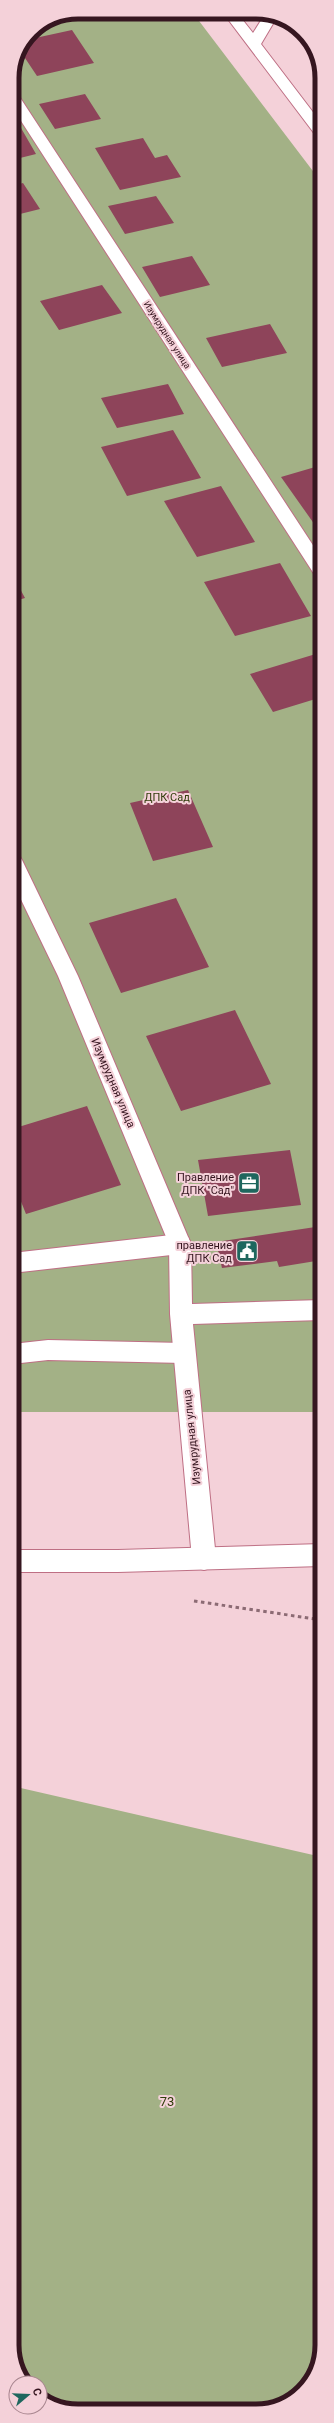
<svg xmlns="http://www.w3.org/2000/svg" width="334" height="2423" font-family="Roboto,sans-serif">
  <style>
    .green { fill: #a3b186 }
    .building { fill: #8e445a }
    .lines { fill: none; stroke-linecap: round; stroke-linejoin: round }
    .lane-casing { stroke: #be6f84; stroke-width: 2 }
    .street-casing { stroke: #be6f84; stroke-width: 2 }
    .secondary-casing { stroke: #be6f84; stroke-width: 2 }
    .path { stroke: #8c6b74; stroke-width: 3; stroke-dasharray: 3.5 3.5; stroke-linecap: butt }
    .lane { fill: #fff; fill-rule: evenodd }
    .street { fill: #fff; fill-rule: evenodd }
    .secondary { fill: #fff; fill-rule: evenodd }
    .labels { text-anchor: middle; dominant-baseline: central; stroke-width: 4; stroke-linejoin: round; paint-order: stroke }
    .far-street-label { font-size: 9px; fill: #361620; stroke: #f4d1d9 }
    .park-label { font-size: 11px; fill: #303d0a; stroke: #f4d1d9 }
    .street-label { font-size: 11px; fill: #361620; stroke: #f4d1d9 }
    .poi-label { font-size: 11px; fill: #361620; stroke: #f4d1d9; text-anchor: end }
    .near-park-label { font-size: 13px; fill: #303d0a; stroke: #f4d1d9 }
    .rim { fill: none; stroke: #361620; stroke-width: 5 }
  </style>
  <rect width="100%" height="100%" fill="#f4d1d9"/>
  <!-- green -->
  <path class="green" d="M78,12l115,1 129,170v1229h-310v-1334c10,-51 22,-48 66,-66z
    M12,1786l310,71v488l-17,44 -45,22 -199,-2 -21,-13v-13h-14l-14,-34z"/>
  <!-- building -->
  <path class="building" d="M72,30l22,33 -57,13 -18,-27 7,-9z
    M85,94l16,25 -46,10 -16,-25z
    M21,128l15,26 -24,6v-30z
    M143,138l12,20 12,-3 14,22 -61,13 -25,-42z
    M23,183l17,26 -28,7v-30z
    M156,196l18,27 -49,11 -17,-28z
    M192,256l18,29 -50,12 -18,-30z
    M102,285l20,28 -63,17 -19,-29z
    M270,324l17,29 -65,14 -16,-29z
    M168,384l16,30 -67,14 -16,-30z
    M173,430l28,48 -74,18 -26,-49z
    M322,465v70l-41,-58z
    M221,486l34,56 -58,15 -33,-56z
    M280,563l31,53 -76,20 -31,-54z
    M12,574l13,24 -13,4z
    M319,653l3,4v40l-49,15 -23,-38z
    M188,790l25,57 -60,14 -23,-58z
    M176,898l33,69 -88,26 -32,-70z
    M235,1010l36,74 -90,27 -35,-75z
    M87,1106l34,79 -95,29 -14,-35v-50z
    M290,1150l11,55 -93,11 -10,-56z
    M322,1226v34l-43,7 -2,-6 -55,7 -6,-26z"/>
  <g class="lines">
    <!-- lane casing -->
    <g class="lane-casing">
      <path id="lane" d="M180,1234l8,3 3,7 -3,7 -8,3 -168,19v-20z
        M48,1340l136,3 8,3 3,7 -3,7 -8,3 -136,-3 -36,4v-20z"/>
    </g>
    <!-- street casing -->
    <g class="street-casing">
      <path id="street" d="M224,14h14l15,19 12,-19 12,3 -16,27 61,80v14l-5,-1z
        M12,92l7,4 303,463v20l-6,-2 -304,-470z
        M12,853l7,2 3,5 56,116 113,268 1,60 130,-4v20l-129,4 23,235 -3,8 -9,3 -9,-3 -3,-8 -22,-245 -1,-70 -111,-268 -46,-95z"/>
    </g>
    <!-- secondary casing -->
    <g class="secondary-casing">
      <path id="secondary" d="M322,1544v22l-204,6h-106v-22h106z"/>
    </g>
    <!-- path -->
    <path class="path" d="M194,1601l128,19"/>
    <!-- lane -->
    <use href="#lane" class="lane"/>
    <!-- street -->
    <use href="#street" class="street"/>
    <!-- secondary -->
    <use href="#secondary" class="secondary"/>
  </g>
  <!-- icons -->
  <defs>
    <g id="office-square" transform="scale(1.15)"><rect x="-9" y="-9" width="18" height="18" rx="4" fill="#1e675e" stroke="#f4d1d9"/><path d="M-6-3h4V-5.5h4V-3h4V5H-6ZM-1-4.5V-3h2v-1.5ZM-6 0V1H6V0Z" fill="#fff"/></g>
    <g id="civic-square" transform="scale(1.15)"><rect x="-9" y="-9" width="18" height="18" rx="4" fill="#1e675e" stroke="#f4d1d9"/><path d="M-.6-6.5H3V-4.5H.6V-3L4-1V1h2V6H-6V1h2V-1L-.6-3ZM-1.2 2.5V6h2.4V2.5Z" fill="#fff"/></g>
  </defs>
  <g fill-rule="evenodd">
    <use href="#office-square" x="249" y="1183"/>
    <use href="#civic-square" x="247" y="1251"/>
  </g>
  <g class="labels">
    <!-- far-street labels -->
    <g class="far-street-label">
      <text transform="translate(167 335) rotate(57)">Изумрудная улица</text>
    </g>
    <!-- park labels -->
    <g class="park-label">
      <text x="167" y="797">ДПК Сад</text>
    </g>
    <!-- street labels -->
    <g class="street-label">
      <text transform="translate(113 1083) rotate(67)">Изумрудная улица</text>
      <text transform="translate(192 1437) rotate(-96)">Изумрудная улица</text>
    </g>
    <!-- poi labels -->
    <g class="poi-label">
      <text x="234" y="1177">Правление<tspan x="234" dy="13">ДПК "Сад"</tspan></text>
      <text x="232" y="1245">правление<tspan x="232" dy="13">ДПК Сад</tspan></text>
    </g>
    <!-- near-park labels -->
    <g class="near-park-label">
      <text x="167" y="2101">73</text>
    </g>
  </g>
  <!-- crop -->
  <path d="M0 0H334V2423H0ZM78 19H256A59 59 0 0 1 315 78V2345A59 59 0 0 1 256 2404H78A59 59 0 0 1 19 2345V78A59 59 0 0 1 78 19Z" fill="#f4d1d9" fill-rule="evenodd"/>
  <path class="rim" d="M78 19H256A59 59 0 0 1 315 78V2345A59 59 0 0 1 256 2404H78A59 59 0 0 1 19 2345V78A59 59 0 0 1 78 19Z"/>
  <!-- north arrow -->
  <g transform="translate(28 2395) rotate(71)"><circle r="19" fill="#f4d1d9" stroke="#a8868f"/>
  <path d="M0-3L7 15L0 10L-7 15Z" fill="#1e675e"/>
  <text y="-6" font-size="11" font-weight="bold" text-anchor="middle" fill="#361620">С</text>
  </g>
</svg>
